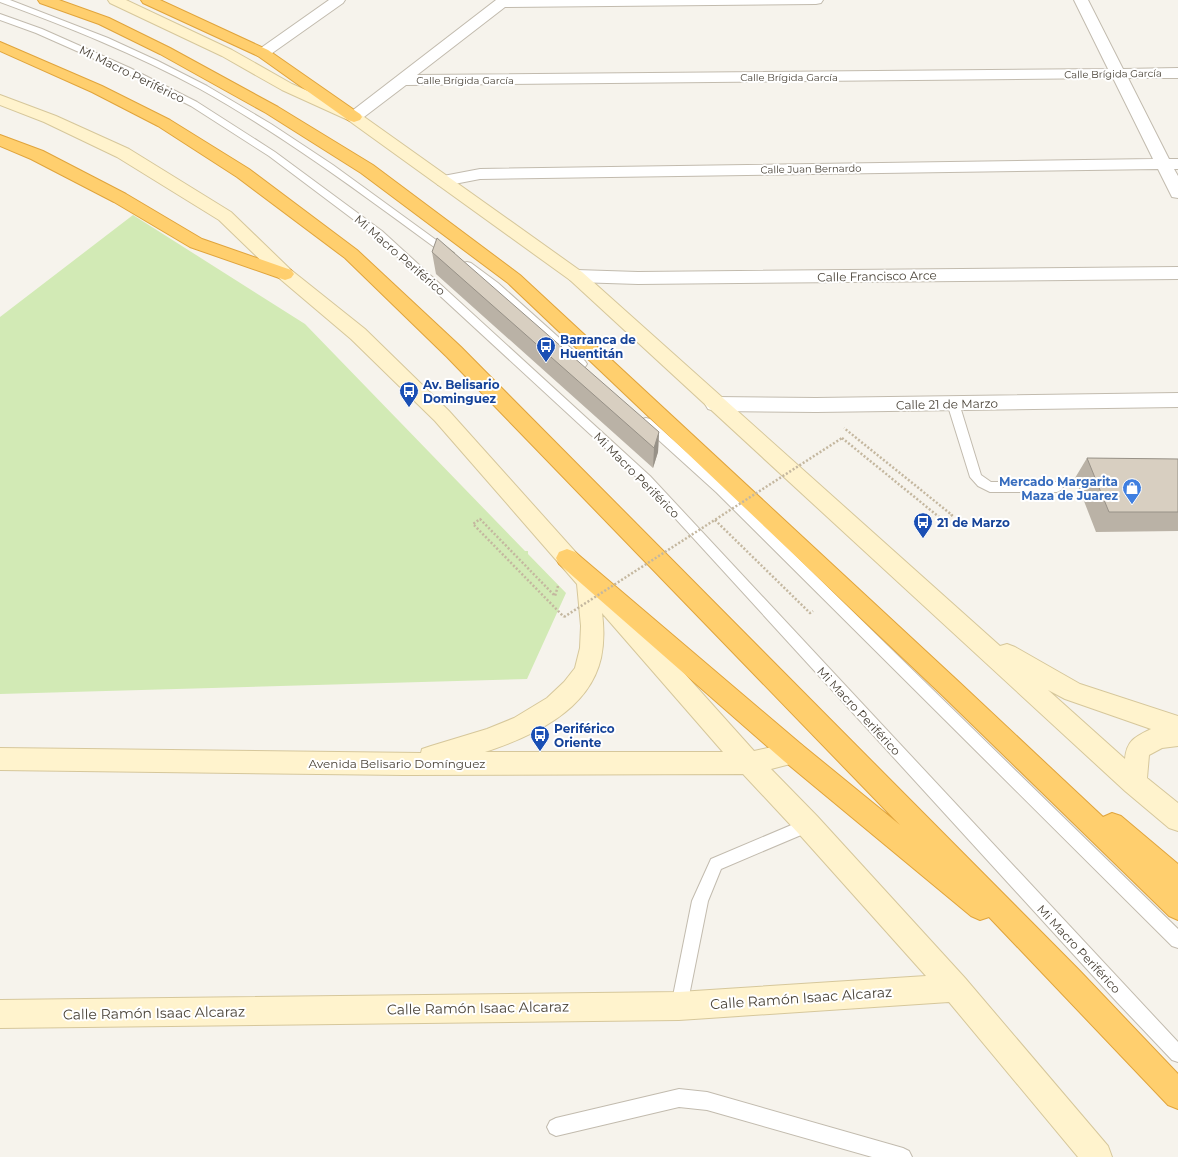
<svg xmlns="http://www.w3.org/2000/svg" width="1178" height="1157" font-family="Montserrat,sans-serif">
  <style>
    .green { fill: #d2eab5 }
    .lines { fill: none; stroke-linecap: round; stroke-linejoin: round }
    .lane-casing { stroke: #c2bbae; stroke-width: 2 }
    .street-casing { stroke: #c2bbae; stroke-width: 2 }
    .secondary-casing { stroke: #d6c79b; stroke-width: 2 }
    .highway-casing { stroke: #e0a43c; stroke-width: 2 }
    .path { stroke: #c4b79f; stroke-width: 2.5; stroke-dasharray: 2 2; stroke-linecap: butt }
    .lane { fill: #fff; fill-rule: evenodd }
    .street { fill: #fff; fill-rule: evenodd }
    .secondary { fill: #fff3cd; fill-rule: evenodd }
    .highway { fill: #ffcf6e; fill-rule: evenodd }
    .path-bridge { stroke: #c4b79f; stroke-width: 2.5; stroke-dasharray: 2 2; stroke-linecap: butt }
    .wall { fill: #bab2a6 }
    .shaded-wall { fill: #979187 }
    .building { fill: #d8cfc1; stroke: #979187 }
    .labels { text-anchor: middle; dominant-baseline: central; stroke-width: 4; stroke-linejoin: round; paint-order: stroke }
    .far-street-label { font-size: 10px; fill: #4b4439; stroke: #fff }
    .street-label { font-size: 12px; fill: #4b4439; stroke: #fff }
    .transit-label { font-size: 12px; font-weight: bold; fill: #164399; stroke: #fff; text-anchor: start }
    .shop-label { font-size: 12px; font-weight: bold; fill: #366cbe; stroke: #fff; text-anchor: end }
    .near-street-label { font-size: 14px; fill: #4b4439; stroke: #fff }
  </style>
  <rect width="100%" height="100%" fill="#f6f3ec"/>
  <!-- green -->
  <path class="green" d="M133,215l172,109 220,227h3v3l38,39 -39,86 -527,15v-377z"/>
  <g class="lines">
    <!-- lane casing -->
    <g class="lane-casing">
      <path id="lane" d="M0,0h10l98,38 50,23 49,25 64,38 62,41 121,88 -1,2h-8c-79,-58 -159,-118 -245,-166 -64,-35 -132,-62 -200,-87z
        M0,14l42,15 88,39 67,34 78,50 107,79 268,245 528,566v20l-6,-2 -56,-59 -474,-519 -268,-247 -105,-79 -78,-50 -67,-34 -88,-39 -36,-13z
        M467,262l4,1 27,20 87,78 2,3 -2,3 -4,1 -4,-1 -87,-78 -27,-20 -1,-3 1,-3z
        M953,399l4,1 2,3 22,72 10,7h66l4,2 2,3 -2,3 -4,2h-67l-12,-6 -8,-9 -23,-74 2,-3z
        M646,418l4,1 74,67 454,443v19l-6,-2 -456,-454 -74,-67 -2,-3 2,-3z
        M808,818l5,2 2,5 -2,5 -92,39 -13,32 -21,105 -2,6 -6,2 -6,-2 -2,-6 21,-105 19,-42z
        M679,1089l28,3 196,56 6,3 3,6h-40l-165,-47 -28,-3 -123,29 -6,-3 -3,-6 3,-6 6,-3z"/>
    </g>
    <!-- street casing -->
    <g class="street-casing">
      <path id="street" d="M329,0h16l-2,3 -75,53 -5,1 -5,-1 -2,-3 2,-3z
        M496,0h327l-2,3 -5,1 -311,3 -88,68 691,-6 -34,-69h14l35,69 55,-1v10h-50l41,81h9v10h-4l4,7v22l-6,-1 -14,-28 -678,10 -36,7 -6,-1 -2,-4 2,-4 42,-8 673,-10 -40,-81 -707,7 -46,35 -6,2 -6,-2 -2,-3 2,-3z
        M1178,267v12l-540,5 -62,-2 -6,-2 -3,-4 3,-4 6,-2 62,2z
        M1178,393v14l-362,5 -101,-1 -7,-2 -3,-5 3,-5 7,-2 101,1z"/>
    </g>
    <!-- secondary casing -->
    <g class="secondary-casing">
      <path id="secondary" d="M108,0h18l106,50 60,34 68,30 222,158 418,374 7,-2 8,3 65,37 98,32v30l-16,2 -13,7 -2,23 31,25v28l-9,-3 -44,-37 -555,-511 -222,-160 -66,-30 -60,-34 -112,-53zM1048,690l17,9 86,30c-16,8 -24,11 -26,30z
        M0,95l56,21 73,33 102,63 60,58 74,59 84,82 305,340 39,-9 9,3 3,8 -3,8 -31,8 46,47 148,162 143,168 4,11h-34l-129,-155 -270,18 -679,8v-28l679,-8 247,-16 -127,-142 -56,-60 -339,1 -404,-5v-22l421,5 1,-4 9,-3 56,-17 27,-11 33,-20 17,-16 11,-14 5,-20 1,-22 -4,-42 -142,-163 -84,-82 -72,-61 -60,-58 -102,-63 -73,-35 -44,-17zM602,613l121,139h-238c46,-15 104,-41 116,-94 3,-14 3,-30 1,-45z"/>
    </g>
    <!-- highway casing -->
    <g class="highway-casing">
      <path id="highway" d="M38,0h21l50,18 61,30 108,59 95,58 147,110 439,407 144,135 9,-4 9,3 57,48v56l-9,-4 -226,-220 -435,-413 -147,-110 -95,-60 -106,-59 -61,-30 -59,-21z
        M141,0h19l108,50 92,64 2,3 -2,3 -6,2 -6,-2 -90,-64 -115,-53z
        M0,42l102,44 68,34 79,49 108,81 104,97 618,623 99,104v35l-10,-4 -179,-188 -9,3 -9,-4 -187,-155 -225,-197 -3,-6 3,-6 8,-3 8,3 227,193 98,80 -453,-468 -102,-99 -108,-81 -79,-51 -66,-34 -92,-41z
        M0,135l43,16 83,43 76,45 89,31 3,4 -3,4 -6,2 -95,-33 -76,-45 -83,-43 -31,-13z"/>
    </g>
    <!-- path -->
    <path class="path" d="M842,438l102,83 8,-6 -108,-87
      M715,520l95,93 3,-2
      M558,586l-3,10 -75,-77 -7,5 91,93"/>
    <!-- lane -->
    <use href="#lane" class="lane"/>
    <!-- street -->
    <use href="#street" class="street"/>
    <!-- secondary -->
    <use href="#secondary" class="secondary"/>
    <!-- highway -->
    <use href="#highway" class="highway"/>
    <!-- path-bridge -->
    <path class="path-bridge" d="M564,617l278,-179"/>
  </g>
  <!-- wall -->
  <path class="wall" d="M432,252l227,180 -1,20 -5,16 -217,-194z
    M1087,458l91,1v72l-82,1 -21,-54z"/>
  <!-- shaded-wall -->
  <path class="shaded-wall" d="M659,432l-1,20 -5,16 1,-20z"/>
  <!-- building -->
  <path class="building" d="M437,238l222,194 -5,16 -222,-196z
    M1087,458l91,1v53h-69z"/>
  <!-- icons -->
  <defs>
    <g id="bus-pin" transform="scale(1)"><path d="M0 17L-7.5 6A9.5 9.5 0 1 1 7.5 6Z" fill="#1a4fb4" stroke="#fff"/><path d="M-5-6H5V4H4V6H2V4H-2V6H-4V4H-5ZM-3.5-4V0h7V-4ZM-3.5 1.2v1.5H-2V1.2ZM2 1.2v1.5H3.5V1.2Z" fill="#fff"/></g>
    <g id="shop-pin" transform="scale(1)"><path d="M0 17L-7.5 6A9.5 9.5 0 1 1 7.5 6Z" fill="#3f7fe0" stroke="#fff"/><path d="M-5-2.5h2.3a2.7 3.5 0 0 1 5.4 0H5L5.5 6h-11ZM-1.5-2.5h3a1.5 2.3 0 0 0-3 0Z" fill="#fff"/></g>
  </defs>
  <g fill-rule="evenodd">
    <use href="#bus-pin" x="546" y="346"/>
    <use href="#bus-pin" x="409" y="391"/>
    <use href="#shop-pin" x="1132" y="488"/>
    <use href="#bus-pin" x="923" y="522"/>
    <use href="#bus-pin" x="540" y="735"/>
  </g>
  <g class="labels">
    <!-- far-street labels -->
    <g class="far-street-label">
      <text transform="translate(1113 74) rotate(-1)">Calle Brígida García</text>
      <text x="789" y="77">Calle Brígida García</text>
      <text x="465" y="80">Calle Brígida García</text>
      <text transform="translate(811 169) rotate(-1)">Calle Juan Bernardo</text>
    </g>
    <!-- street labels -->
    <g class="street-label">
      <text transform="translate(132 74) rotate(26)">Mi Macro Periférico</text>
      <text transform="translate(400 255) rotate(41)">Mi Macro Periférico</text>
      <text transform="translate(877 276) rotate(-1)">Calle Francisco Arce</text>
      <text transform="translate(947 404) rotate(-1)">Calle 21 de Marzo</text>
      <text transform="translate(637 475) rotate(45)">Mi Macro Periférico</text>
      <text transform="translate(859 711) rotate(47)">Mi Macro Periférico</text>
      <text x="397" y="763">Avenida Belisario Domínguez</text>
      <text transform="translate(1079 949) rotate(47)">Mi Macro Periférico</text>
    </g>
    <!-- transit labels -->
    <g class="transit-label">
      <text x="560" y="339">Barranca de<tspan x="560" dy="14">Huentitán</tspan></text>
      <text x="423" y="384">Av. Belisario<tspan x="423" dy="14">Dominguez</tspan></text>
      <text x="937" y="522">21 de Marzo</text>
      <text x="554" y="728">Periférico<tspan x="554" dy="14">Oriente</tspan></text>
    </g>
    <!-- shop labels -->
    <g class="shop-label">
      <text x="1118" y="481">Mercado Margarita<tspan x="1118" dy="14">Maza de Juarez</tspan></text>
    </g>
    <!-- near-street labels -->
    <g class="near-street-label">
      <text transform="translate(801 998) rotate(-4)">Calle Ramón Isaac Alcaraz</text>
      <text transform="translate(478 1008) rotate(-1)">Calle Ramón Isaac Alcaraz</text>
      <text transform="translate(154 1013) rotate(-1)">Calle Ramón Isaac Alcaraz</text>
    </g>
  </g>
</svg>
